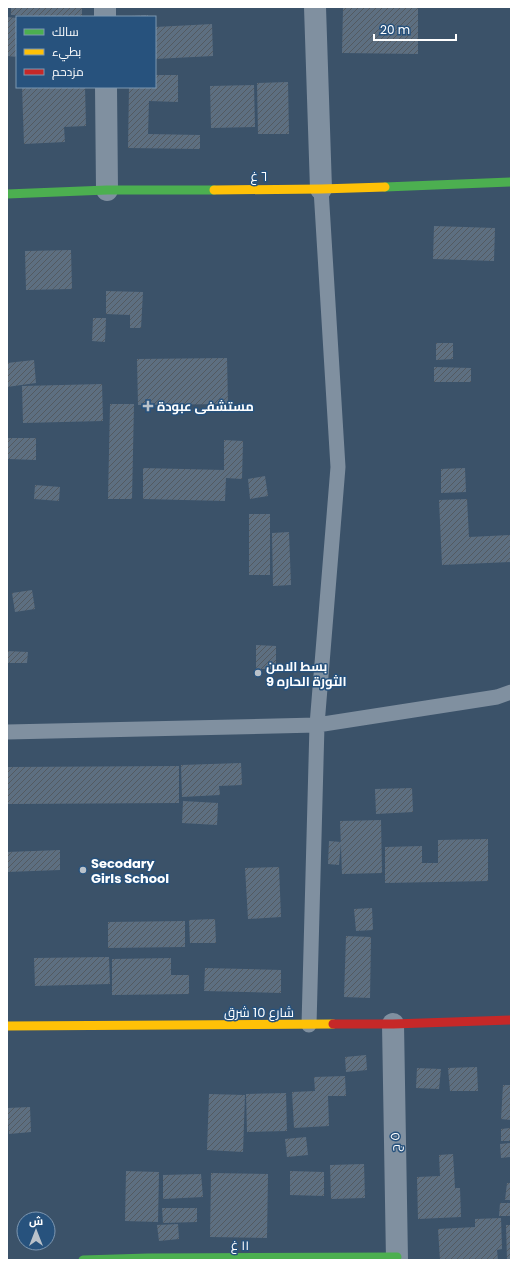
<svg xmlns="http://www.w3.org/2000/svg" width="518" height="1267" font-family="Poppins,Cairo,sans-serif">
  <style>
    .building { fill: url(#building-hatch) }
    .lines { fill: none; stroke-linecap: round; stroke-linejoin: round }
    .lane { stroke: #8090a0; stroke-width: 15 }
    .street { stroke: #8090a0; stroke-width: 22 }
    .fast { stroke: #4caf50; stroke-width: 9 }
    .slow { stroke: #ffc107; stroke-width: 9 }
    .jam { stroke: #c62828; stroke-width: 9 }
    .poi-dot { fill: #bac2ca; stroke: #27527d; stroke-width: 1.5 }
    .labels { text-anchor: middle; dominant-baseline: central; stroke-width: 3; stroke-linejoin: round; paint-order: stroke }
    .street-label { font-size: 13px; fill: #fff; stroke: #27527d }
    .poi-label { font-size: 13px; font-weight: bold; fill: #fff; stroke: #27527d; text-anchor: start }
  </style>
  <defs>
    <pattern id="building-hatch" width="6" height="6" patternUnits="userSpaceOnUse"><rect width="6" height="6" fill="#5d6f81"/><path d="M-1 1l2-2M0 6l6-6M5 7l2-2" fill="none" stroke="#535a61"/></pattern>
  </defs>
  <rect width="100%" height="100%" fill="#3b5269"/>
  <!-- building -->
  <path class="building" d="M11,7h71v10l-71,-2z
    M343,7h75v47l-76,-1z
    M148,15v2h-17v-1z
    M7,17l10,1v39l-10,-1z
    M212,24l1,32 -58,3v-32z
    M155,75h23v27l-29,-1 -1,33 52,1v14l-72,-1 1,-61h26z
    M288,82l1,52h-31l-1,-51z
    M254,85l1,42 -44,1 -1,-42z
    M22,87h63l1,39 -22,1 1,15 -41,2z
    M434,226l61,2 -1,33 -61,-2z
    M71,250l1,39 -46,1 -1,-39z
    M106,291l37,1 -2,36h-11v-13l-24,-1z
    M93,318h13l-1,24 -13,-1z
    M436,343h17v16l-17,1z
    M227,358l1,46 -90,1 -1,-46z
    M34,360l2,23 -29,4v-24z
    M434,367l37,1v14h-37z
    M102,384l1,37 -80,2 -1,-37z
    M110,404h24l-2,95h-24z
    M8,438h28v22l-29,-1z
    M224,440l19,1 -1,38 -16,-1 -1,23 -82,-2v-31l81,2z
    M465,468l1,24 -25,1v-24z
    M265,476l3,20 -18,3 -2,-20z
    M35,485l25,2 -1,14 -25,-2z
    M467,499l2,38 42,-2v27l-69,3 -3,-65z
    M249,514h21v61h-21z
    M289,532l2,53 -18,1 -1,-53z
    M32,590l3,19 -20,3 -3,-19z
    M256,645l20,1v23h-20z
    M7,651l21,1 -1,11h-20z
    M241,763l1,22 -23,1 1,9 -38,2 -1,-32z
    M179,766v37l-172,1v-37z
    M412,788l1,24 -37,2 -1,-25z
    M183,801l35,2 -1,22 -35,-2z
    M381,820l1,53 -40,1 -2,-53z
    M488,839v42l-103,2v-36l37,-1v17h16v-23z
    M329,841l12,1 -2,23 -11,-1z
    M60,850v20l-53,2v-20z
    M279,867l2,50 -33,2 -3,-51z
    M372,908l1,22 -17,1 -2,-22z
    M215,919l1,24h-26l-1,-23z
    M185,921v26l-77,1v-26z
    M346,936l25,1 -1,61 -26,-1z
    M109,957l1,27 -75,2 -1,-28z
    M171,958v17h18v19l-77,1v-36z
    M205,968l76,2v23l-77,-2z
    M366,1055l1,15 -21,2 -1,-15z
    M477,1067l1,24h-28l-2,-23z
    M417,1068l24,1 -2,20 -23,-1z
    M345,1076l1,20h-18l1,30 -35,2 -2,-36 23,-1 -1,-14z
    M503,1085h8v35l-10,-1z
    M286,1093l1,38 -40,1 -1,-38z
    M209,1094l36,1 -2,57 -36,-2z
    M30,1107l1,25 -22,2 -2,-26z
    M511,1128v13h-10v-12z
    M306,1137l2,18 -21,2 -2,-18z
    M511,1143v14l-10,1 -1,-14z
    M453,1154l2,34h5l1,29 -43,2 -1,-42 23,-1 -1,-21z
    M364,1164l1,34 -34,1 -1,-34z
    M126,1171l33,1 -1,50 -33,-1z
    M290,1171l34,1v24l-34,-1z
    M211,1173l57,1 -1,64 -57,-1z
    M201,1174l2,23 -40,2v-24z
    M507,1183h4v17h-6z
    M500,1203h11v13h-12z
    M162,1208h35v14l-34,1z
    M501,1218l1,31 -5,1 1,10h-58l-2,-31 37,-2v-8z
    M178,1224l1,15 -20,2 -2,-16z
    M506,1225h5v35h-4z"/>
  <g class="lines">
    <!-- lane -->
    <path class="lane" d="M7,732l310,-7 180,-28 14,-5
      M309,1025l8,-300 21,-258 -17,-278"/>
    <!-- street -->
    <path class="street" d="M105,7v10
      M315,7l6,182
      M106,87l1,103
      M393,1024l4,236"/>
    <!-- fast -->
    <path class="fast" d="M385,187l126,-5
      M7,194l100,-4h107
      M83,1260l65,-2 249,-1"/>
    <!-- slow -->
    <path class="slow" d="M214,190l107,-1 64,-2
      M7,1026l326,-2"/>
    <!-- jam -->
    <path class="jam" d="M333,1024h60l118,-4"/>
  </g>
  <!-- markers -->
  <g class="poi-dot">
    <path d="M146 400h4v4h4v4h-4v4h-4v-4h-4v-4h4z"/>
    <circle cx="258" cy="673" r="4"/>
    <circle cx="83" cy="870" r="4"/>
  </g>
  <g class="labels">
    <!-- street labels -->
    <g class="street-label">
      <text x="259" y="176">٦ غ</text>
      <text x="259" y="1012">شارع 10 شرق</text>
      <text transform="translate(395 1142) rotate(-91)">٥ ج</text>
      <text x="240" y="1245">١١ غ</text>
    </g>
    <!-- poi labels -->
    <g class="poi-label">
      <text x="157" y="406">مستشفى عبودة</text>
      <text x="266" y="666">بسط الامن<tspan x="266" dy="15">الثورة الحاره 9</tspan></text>
      <text x="91" y="863">Secodary<tspan x="91" dy="15">Girls School</tspan></text>
    </g>
  </g>
  <!-- border -->
  <rect width="518" height="1267" fill="none" stroke="#ffffff" stroke-width="16"/>
  <!-- legend -->
  <rect x="16" y="16" width="140" height="72" fill="#27527d" stroke="#7d97b1"/>
  <rect x="24" y="29" width="20" height="6" fill="#4caf50" stroke="#7d97b1"/>
  <text x="52" y="36" font-size="12" fill="#ffffff">سالك</text>
  <rect x="24" y="49" width="20" height="6" fill="#ffc107" stroke="#7d97b1"/>
  <text x="52" y="56" font-size="12" fill="#ffffff">بطيء</text>
  <rect x="24" y="69" width="20" height="6" fill="#c62828" stroke="#7d97b1"/>
  <text x="52" y="76" font-size="12" fill="#ffffff">مزدحم</text>
  <!-- north arrow -->
  <g transform="translate(36 1231)"><circle r="19" fill="#27527d" stroke="#7d97b1"/>
  <path d="M0-3L7 15L0 10L-7 15Z" fill="#bac2ca"/>
  <text y="-6" font-size="11" font-weight="bold" text-anchor="middle" fill="#ffffff">ش</text>
  </g>
  <!-- scale -->
  <path d="M374 34v6h82v-6" fill="none" stroke="#ffffff" stroke-width="2"/>
  <text x="380" y="34" font-size="12" fill="#ffffff" stroke="#27527d" stroke-width="3" paint-order="stroke">20 m</text>
</svg>
